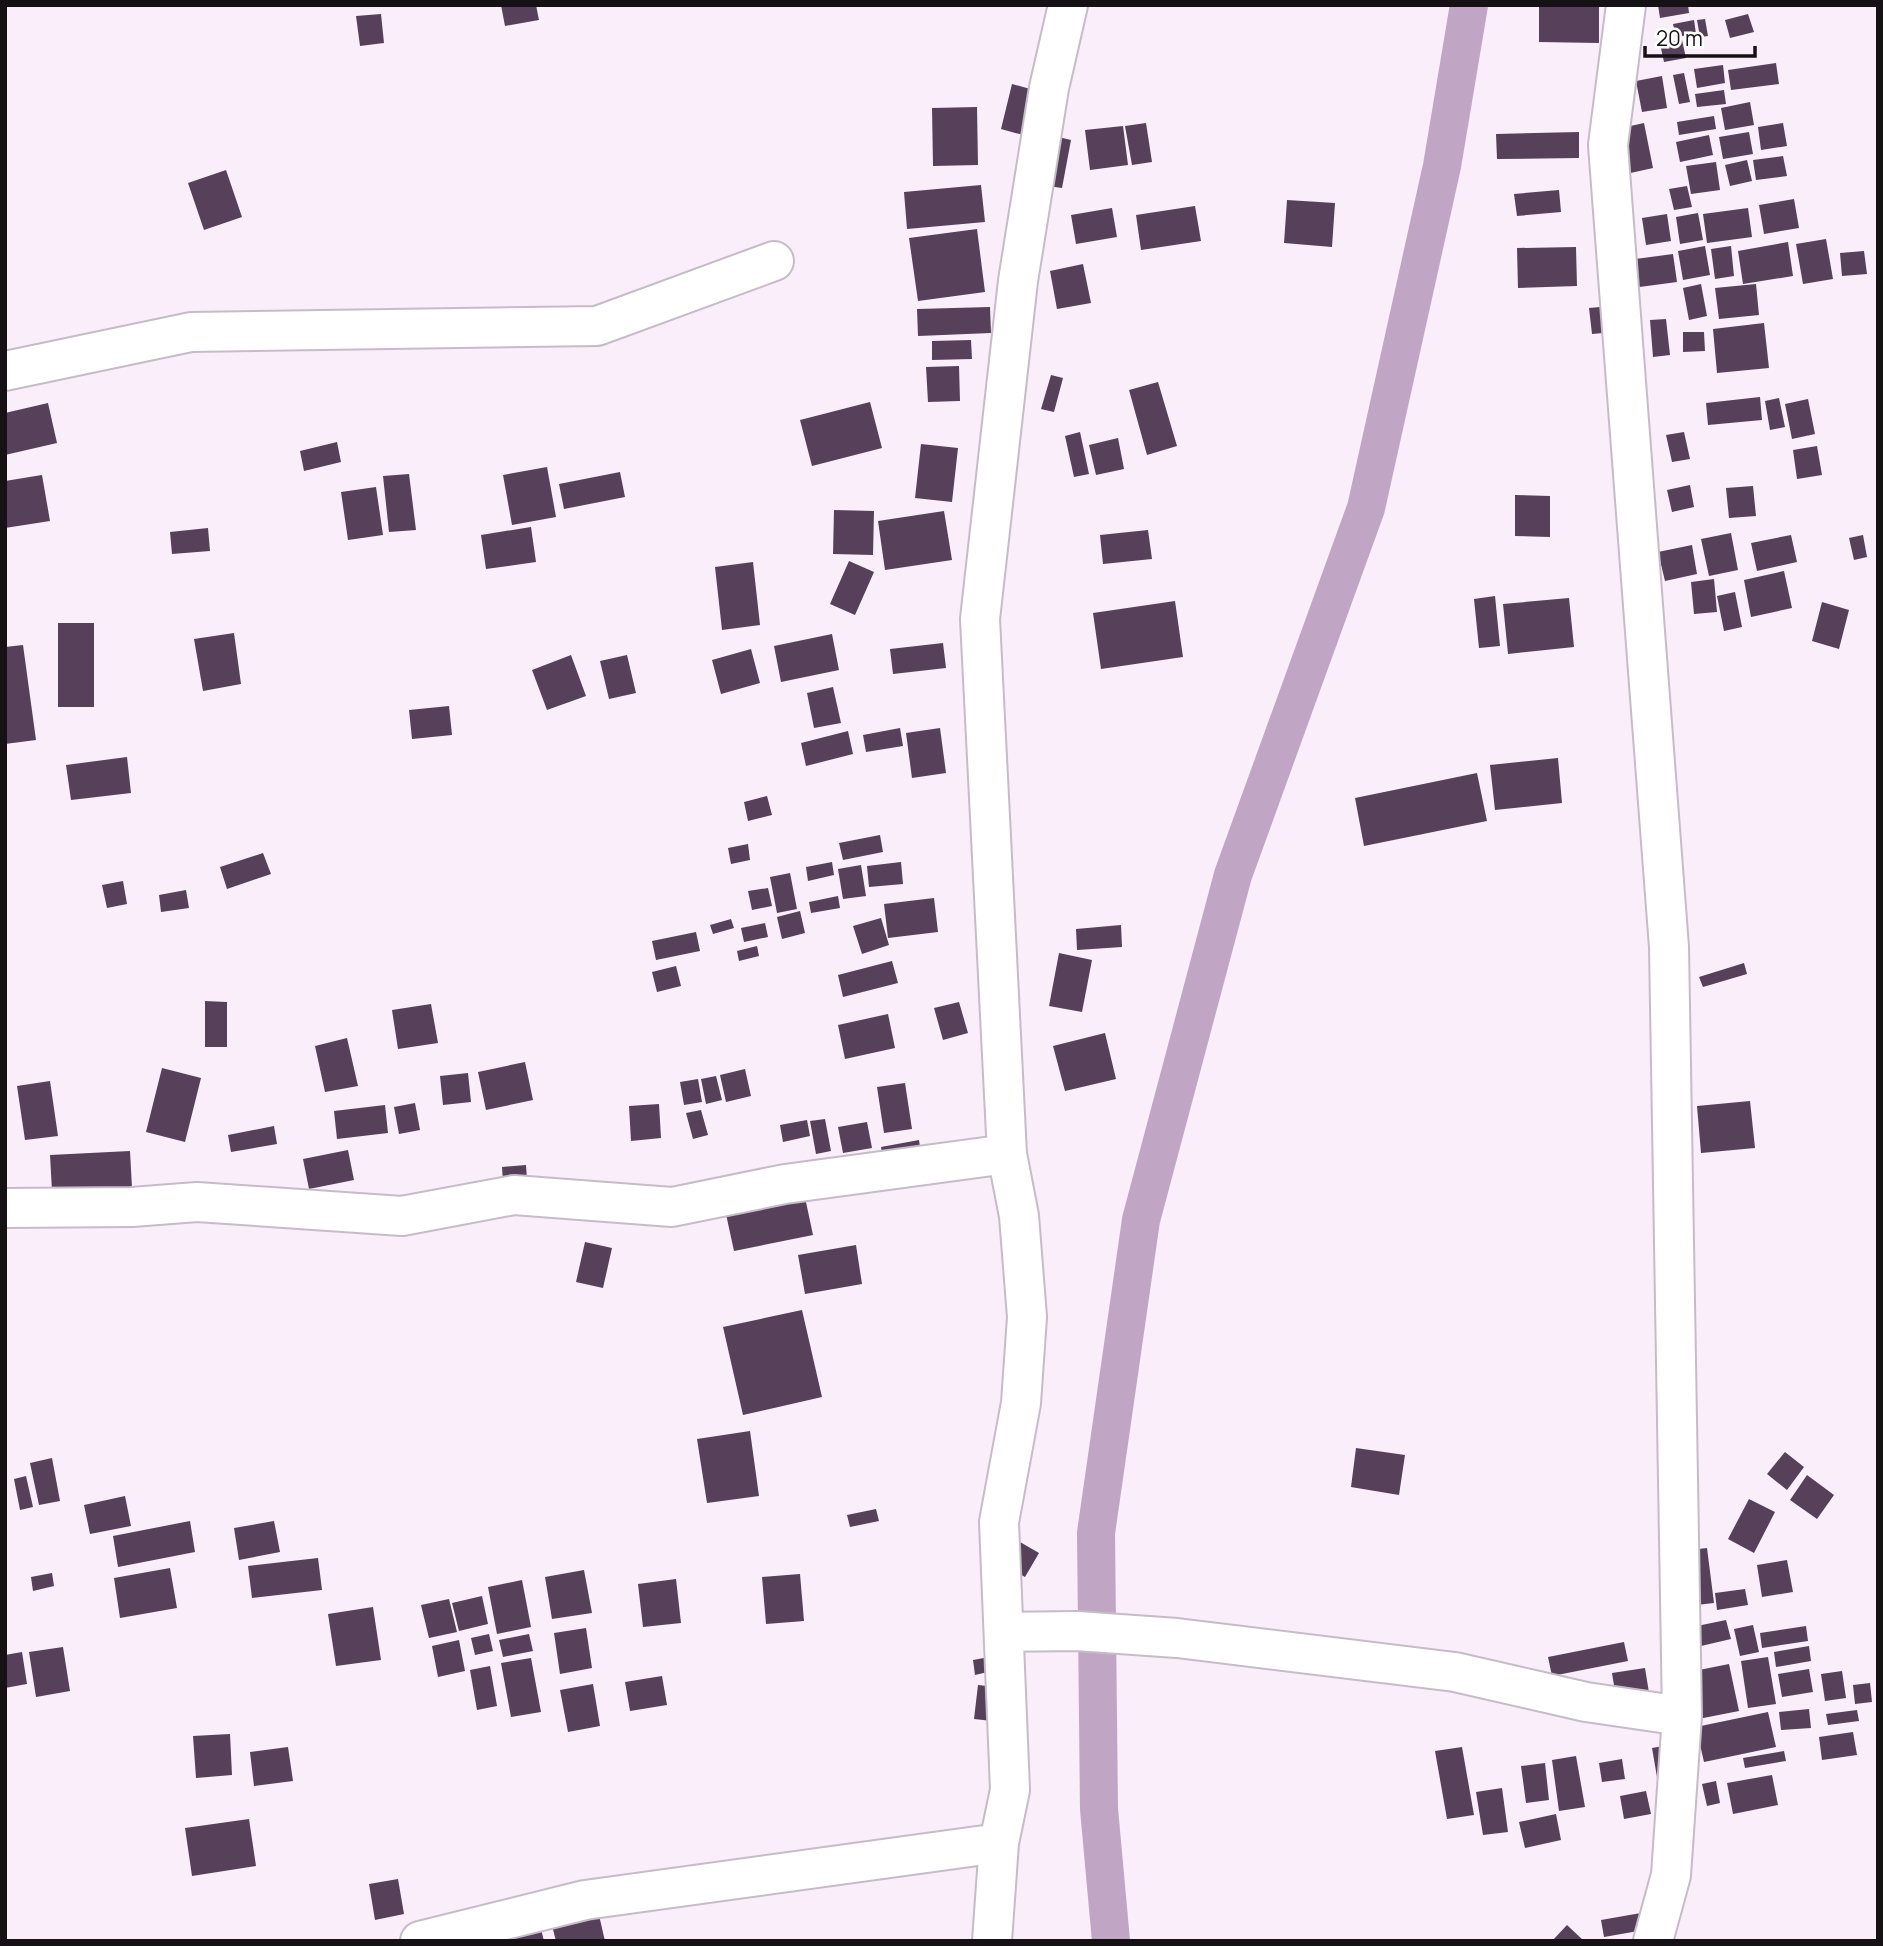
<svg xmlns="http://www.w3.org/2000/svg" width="1883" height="1946" font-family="Manrope,sans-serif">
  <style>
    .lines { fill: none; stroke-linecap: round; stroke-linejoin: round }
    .canal { stroke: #c0a6c4; stroke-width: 38 }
    .building { fill: #56405a }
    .minor-casing { stroke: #c6bcc8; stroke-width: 42 }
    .minor { stroke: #fff; stroke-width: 38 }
  </style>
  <rect width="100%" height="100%" fill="#f9eefa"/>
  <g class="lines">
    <!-- canal -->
    <path class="canal" d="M1111,1941l-12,-132 -3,-276 45,-313 92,-345 133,-367 76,-342 27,-161"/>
  </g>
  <!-- building -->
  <path class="building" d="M501,5h35l3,15 -34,6z
    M1539,5h60v38l-60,-1z
    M1658,5h30l1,8 -29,5z
    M381,14l3,29 -24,3 -4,-30z
    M1748,14l6,18 -24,6 -5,-18z
    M1705,19l3,17 -8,1 -3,-17z
    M1694,20l2,14 -20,3 -3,-13z
    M1682,40l4,18 -22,4 -4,-18z
    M1776,63l3,21 -48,6 -3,-20z
    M1723,65l2,18 -28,5 -3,-19z
    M1684,73l6,29 -11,2 -6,-29z
    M1662,76l5,32 -25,4 -6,-31z
    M1012,84l22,6 -11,45 -22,-6z
    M1724,90l2,14 -29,3 -2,-13z
    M1750,102l4,23 -29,5 -4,-22z
    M977,107l1,58 -45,1 -1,-58z
    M1714,116l2,13 -37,6 -2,-13z
    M1146,123l6,39 -20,3 -7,-39z
    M1644,123l9,45 -27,6 -9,-45z
    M1783,123l4,23 -26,4 -3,-23z
    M1123,126l5,39 -38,5 -5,-40z
    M1579,132v26l-82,1 -1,-25z
    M1749,132l4,22 -30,5 -4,-22z
    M1050,135l21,5 -9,48 -21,-3z
    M1709,135l4,20 -33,7 -4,-20z
    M1783,156l4,20 -31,4 -3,-20z
    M1747,160l5,21 -22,5 -5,-21z
    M1716,162l4,28 -29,4 -5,-28z
    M226,170l16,47 -38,13 -16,-47z
    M981,185l4,37 -78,7 -3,-37z
    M1687,186l5,21 -18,3 -5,-21z
    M1559,190l2,22 -44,4 -3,-22z
    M1794,199l5,29 -35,6 -5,-29z
    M1287,200l48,3 -3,44 -48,-4z
    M1195,206l6,35 -60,9 -5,-35z
    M1112,208l5,29 -41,7 -5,-29z
    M1748,208l4,29 -45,6 -4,-29z
    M1698,213l5,27 -23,4 -4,-27z
    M1667,214l4,27 -25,4 -4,-27z
    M977,229l8,63 -67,9 -9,-63z
    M1826,239l7,40 -30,5 -7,-40z
    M1788,242l5,34 -50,8 -5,-33z
    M1705,246l5,29 -27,5 -5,-29z
    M1731,246l3,30 -19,3 -4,-30z
    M1576,247l1,39 -59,2 -1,-40z
    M1864,251l3,23 -25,2 -2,-23z
    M1673,254l4,28 -45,6 -4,-28z
    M1083,264l8,39 -34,6 -7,-38z
    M1701,284l6,32 -18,4 -6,-32z
    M1756,284l3,31 -40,4 -4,-31z
    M1611,306l3,26 -22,2 -3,-26z
    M990,307l1,26 -73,3 -1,-27z
    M1666,319l4,36 -17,2 -3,-37z
    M1764,323l5,45 -52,5 -4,-44z
    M1683,332h21l1,19 -22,1z
    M971,340l1,19 -40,1v-19z
    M959,366l1,35 -32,1 -2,-35z
    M1051,375l12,3 -9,34 -13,-3z
    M1158,382l19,64 -30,9 -18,-65z
    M1760,397l2,23 -54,5 -2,-22z
    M1779,398l6,29 -15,3 -5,-29z
    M1808,399l7,35 -23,5 -7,-35z
    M870,402l12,46 -70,18 -12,-46z
    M48,403l9,40 -52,12v-42z
    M1080,432l9,42 -15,3 -9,-41z
    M1684,432l6,27 -18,3 -6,-27z
    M1118,438l6,31 -28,6 -7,-30z
    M337,442l4,20 -37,9 -4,-20z
    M921,444l37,4 -6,54 -37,-4z
    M1817,446l5,29 -25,4 -4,-29z
    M547,467l9,50 -44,8 -9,-50z
    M620,472l5,25 -61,12 -5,-25z
    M409,474l7,56 -27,2 -6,-56z
    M42,475l8,46 -45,7v-47z
    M1690,485l4,22 -22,5 -5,-22z
    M1753,486l3,30 -27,2 -3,-30z
    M376,487l7,48 -35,5 -7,-48z
    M1515,495l35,1v41l-35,-1z
    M834,510l40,1 -1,44 -40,-1z
    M944,511l8,49 -67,10 -7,-49z
    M531,527l5,35 -50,7 -5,-34z
    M208,528l2,23 -38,3 -2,-22z
    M1148,530l4,29 -49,5 -3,-29z
    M1731,533l7,37 -29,6 -8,-37z
    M1791,535l6,27 -40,9 -6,-28z
    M1863,535l4,22 -13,3 -5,-22z
    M1692,545l5,29 -32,7 -7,-29z
    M849,561l25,11 -19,43 -25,-11z
    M753,562l7,63 -38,5 -7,-63z
    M1784,571l8,37 -41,9 -7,-37z
    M1714,579l3,33 -23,2 -3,-32z
    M1735,592l7,35 -18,4 -7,-35z
    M1495,596l5,50 -21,2 -5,-49z
    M1569,598l5,49 -66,7 -5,-50z
    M1175,601l8,56 -82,12 -8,-56z
    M1822,602l27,8 -10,39 -27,-8z
    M58,623h36v84h-36z
    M234,633l7,51 -38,7 -9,-52z
    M832,634l7,36 -58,12 -7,-36z
    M943,643l3,25 -53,6 -3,-25z
    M23,645l13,95 -31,4v-97z
    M751,649l9,34 -39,11 -9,-34z
    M571,655l15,41 -39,14 -15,-40z
    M627,655l9,38 -27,6 -9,-38z
    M833,687l8,36 -27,5 -7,-35z
    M449,706l3,29 -40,4 -3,-29z
    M900,728l3,18 -37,6 -3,-17z
    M940,728l6,45 -34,5 -6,-45z
    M848,731l5,23 -47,12 -5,-23z
    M127,757l4,36 -60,7 -5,-35z
    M1558,758l4,45 -67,7 -5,-45z
    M1477,773l10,48 -123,25 -9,-48z
    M767,796l5,19 -24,6 -4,-19z
    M880,835l3,17 -40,8 -4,-17z
    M748,844l2,16 -19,4 -3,-16z
    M263,853l8,21 -44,15 -7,-22z
    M832,862l2,13 -26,6 -2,-14z
    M901,862l2,22 -34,3 -2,-21z
    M861,865l5,31 -23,3 -5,-30z
    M790,873l7,36 -20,4 -7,-36z
    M123,881l4,23 -20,4 -5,-23z
    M768,888l4,18 -20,4 -4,-19z
    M186,890l3,18 -28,4 -2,-17z
    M838,896l2,12 -29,5 -2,-11z
    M934,898l4,34 -50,6 -4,-34z
    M800,911l5,22 -23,6 -5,-22z
    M881,918l8,27 -27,9 -9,-28z
    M731,919l3,9 -21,6 -3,-9z
    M765,923l3,14 -24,5 -3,-14z
    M1121,925l1,22 -45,3 -1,-21z
    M696,932l4,19 -44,9 -4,-19z
    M757,946l2,10 -20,5 -2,-10z
    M1059,953l33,7 -10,52 -33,-6z
    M892,961l6,22 -55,14 -5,-22z
    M1744,963l3,11 -44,13 -4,-10z
    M676,966l5,20 -24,6 -5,-20z
    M205,1001l22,1v45h-22z
    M959,1002l9,31 -25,7 -9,-32z
    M431,1004l7,39 -40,6 -6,-39z
    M888,1014l7,34 -50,11 -7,-34z
    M1105,1033l11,46 -51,12 -12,-45z
    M347,1038l11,48 -33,6 -10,-46z
    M525,1062l8,38 -47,10 -8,-38z
    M162,1068l39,10 -16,64 -39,-10z
    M745,1069l6,27 -25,6 -6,-27z
    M468,1073l3,29 -28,3 -3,-29z
    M716,1076l6,24 -16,4 -5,-25z
    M698,1079l4,23 -18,3 -4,-23z
    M50,1081l8,55 -33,4 -8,-54z
    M905,1083l7,46 -28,4 -7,-46z
    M1750,1101l5,47 -54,5 -4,-47z
    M415,1103l5,27 -21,4 -5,-27z
    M659,1104l2,34 -30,3 -2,-35z
    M385,1105l3,28 -51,6 -3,-28z
    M701,1110l7,25 -15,4 -7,-26z
    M825,1119l6,32 -15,3 -6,-33z
    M807,1120l3,16 -27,6 -3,-17z
    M867,1122l5,26 -29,5 -5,-26z
    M274,1126l3,18 -46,8 -3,-17z
    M919,1140l3,21 -38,6 -3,-20z
    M348,1150l6,30 -45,9 -6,-30z
    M130,1151l2,37 -80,3 -2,-36z
    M526,1165l1,15 -24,2 -1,-15z
    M803,1188l10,47 -79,16 -10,-46z
    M585,1242l27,6 -9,40 -27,-6z
    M856,1245l6,39 -57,10 -7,-39z
    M802,1310l20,87 -79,18 -20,-88z
    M750,1431l9,65 -52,7 -10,-64z
    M1356,1448l49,7 -6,40 -48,-8z
    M1785,1452l19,15 -17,23 -20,-16z
    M52,1458l8,43 -21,4 -9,-42z
    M1807,1475l27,20 -17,24 -27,-19z
    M26,1476l7,31 -13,3 -6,-31z
    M125,1496l6,30 -41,8 -6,-29z
    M1749,1499l26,13 -21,41 -26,-14z
    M876,1509l3,12 -29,6 -3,-12z
    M190,1521l5,31 -77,15 -5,-31z
    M274,1521l6,31 -41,8 -5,-32z
    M1020,1542l19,11 -14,24 -20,-11z
    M1707,1548l7,55 -26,3 -7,-55z
    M318,1558l4,32 -70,8 -4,-32z
    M1787,1560l6,32 -31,5 -5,-32z
    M170,1568l7,40 -57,10 -6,-40z
    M584,1570l8,43 -40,6 -7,-42z
    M52,1573l2,13 -21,5 -2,-14z
    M800,1574l4,47 -38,3 -4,-47z
    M676,1579l5,44 -38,4 -5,-43z
    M522,1580l9,47 -34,7 -9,-47z
    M1745,1589l3,16 -31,5 -2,-17z
    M482,1596l6,28 -29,7 -7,-28z
    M449,1599l8,33 -28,6 -8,-33z
    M373,1607l8,53 -45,6 -8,-52z
    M1726,1620l5,19 -30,7 -4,-20z
    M1753,1625l6,27 -19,4 -6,-27z
    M1806,1626l2,15 -46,7 -2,-15z
    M586,1628l6,40 -32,6 -6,-41z
    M489,1634l4,17 -18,4 -4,-17z
    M529,1634l4,17 -30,6 -4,-17z
    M459,1640l6,31 -27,6 -6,-31z
    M1624,1642l4,19 -76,15 -4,-19z
    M1809,1646l2,15 -35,6 -2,-15z
    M63,1647l7,44 -34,6 -7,-45z
    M22,1652l5,32 -22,4v-33z
    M989,1657l3,14 -17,4 -2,-15z
    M1768,1657l8,47 -28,4 -7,-47z
    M531,1658l10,54 -30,5 -10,-54z
    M1729,1664l10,47 -46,9 -9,-47z
    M490,1666l7,40 -20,4 -7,-40z
    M1645,1668l5,31 -33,5 -5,-31z
    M1809,1669l4,23 -31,5 -4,-23z
    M1842,1671l4,27 -21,3 -4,-27z
    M662,1676l5,29 -37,6 -5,-29z
    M1870,1683l2,19 -17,2 -2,-19z
    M593,1684l7,42 -32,6 -8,-42z
    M978,1685l18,2 -4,34 -18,-2z
    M1809,1709l2,19 -30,2 -2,-18z
    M1857,1710l2,11 -31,4 -2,-11z
    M1768,1712l8,35 -72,15 -8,-35z
    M1853,1732l4,23 -35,5 -3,-23z
    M230,1734l2,41 -36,3 -3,-42z
    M1669,1745l5,29 -17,3 -5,-29z
    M288,1747l5,34 -39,5 -4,-34z
    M1462,1747l12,68 -27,4 -12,-68z
    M1784,1751l2,10 -41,7 -2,-10z
    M1576,1756l9,51 -26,4 -7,-51z
    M1622,1759l3,20 -23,3 -3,-19z
    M1545,1763l4,37 -23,3 -5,-37z
    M1772,1775l6,30 -45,9 -6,-31z
    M1716,1781l4,22 -13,3 -5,-22z
    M1502,1788l6,44 -25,3 -7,-43z
    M1646,1791l5,23 -27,5 -4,-23z
    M1556,1814l5,26 -36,8 -6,-26z
    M249,1819l7,47 -64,10 -7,-48z
    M398,1879l6,35 -29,6 -6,-36z
    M598,1911l7,30h-49l-5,-19z
    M1641,1913l3,17 -40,7 -3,-17z
    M1567,1925l17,16h-32z
    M541,1929l3,12h-42v-1z"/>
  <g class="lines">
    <!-- minor casing -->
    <g class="minor-casing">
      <path id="minor" d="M1626,5l-18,140 61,802 13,769 -11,159 -18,66
        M5,371l186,-39 406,-6 177,-65
        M1007,1154l-27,-535 38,-338 31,-193 19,-83
        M5,1208l127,-1 65,-5 205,14 112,-21 158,12 113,-23 222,-30 12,62 8,101 -6,86 -22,119 11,268 -11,53 -7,98
        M1005,1632l72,-1 100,7 278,34 131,30 96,14
        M420,1941l165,-41 414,-57"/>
    </g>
    <!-- minor -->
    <use href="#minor" class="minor"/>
  </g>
  <!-- border -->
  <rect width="1883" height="1946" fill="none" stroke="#151115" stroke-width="14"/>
  <!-- scale -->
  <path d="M1645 46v10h110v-10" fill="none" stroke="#151115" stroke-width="3.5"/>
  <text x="1656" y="46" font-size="21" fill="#151115" stroke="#ffffff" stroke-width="5" paint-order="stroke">20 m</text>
</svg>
